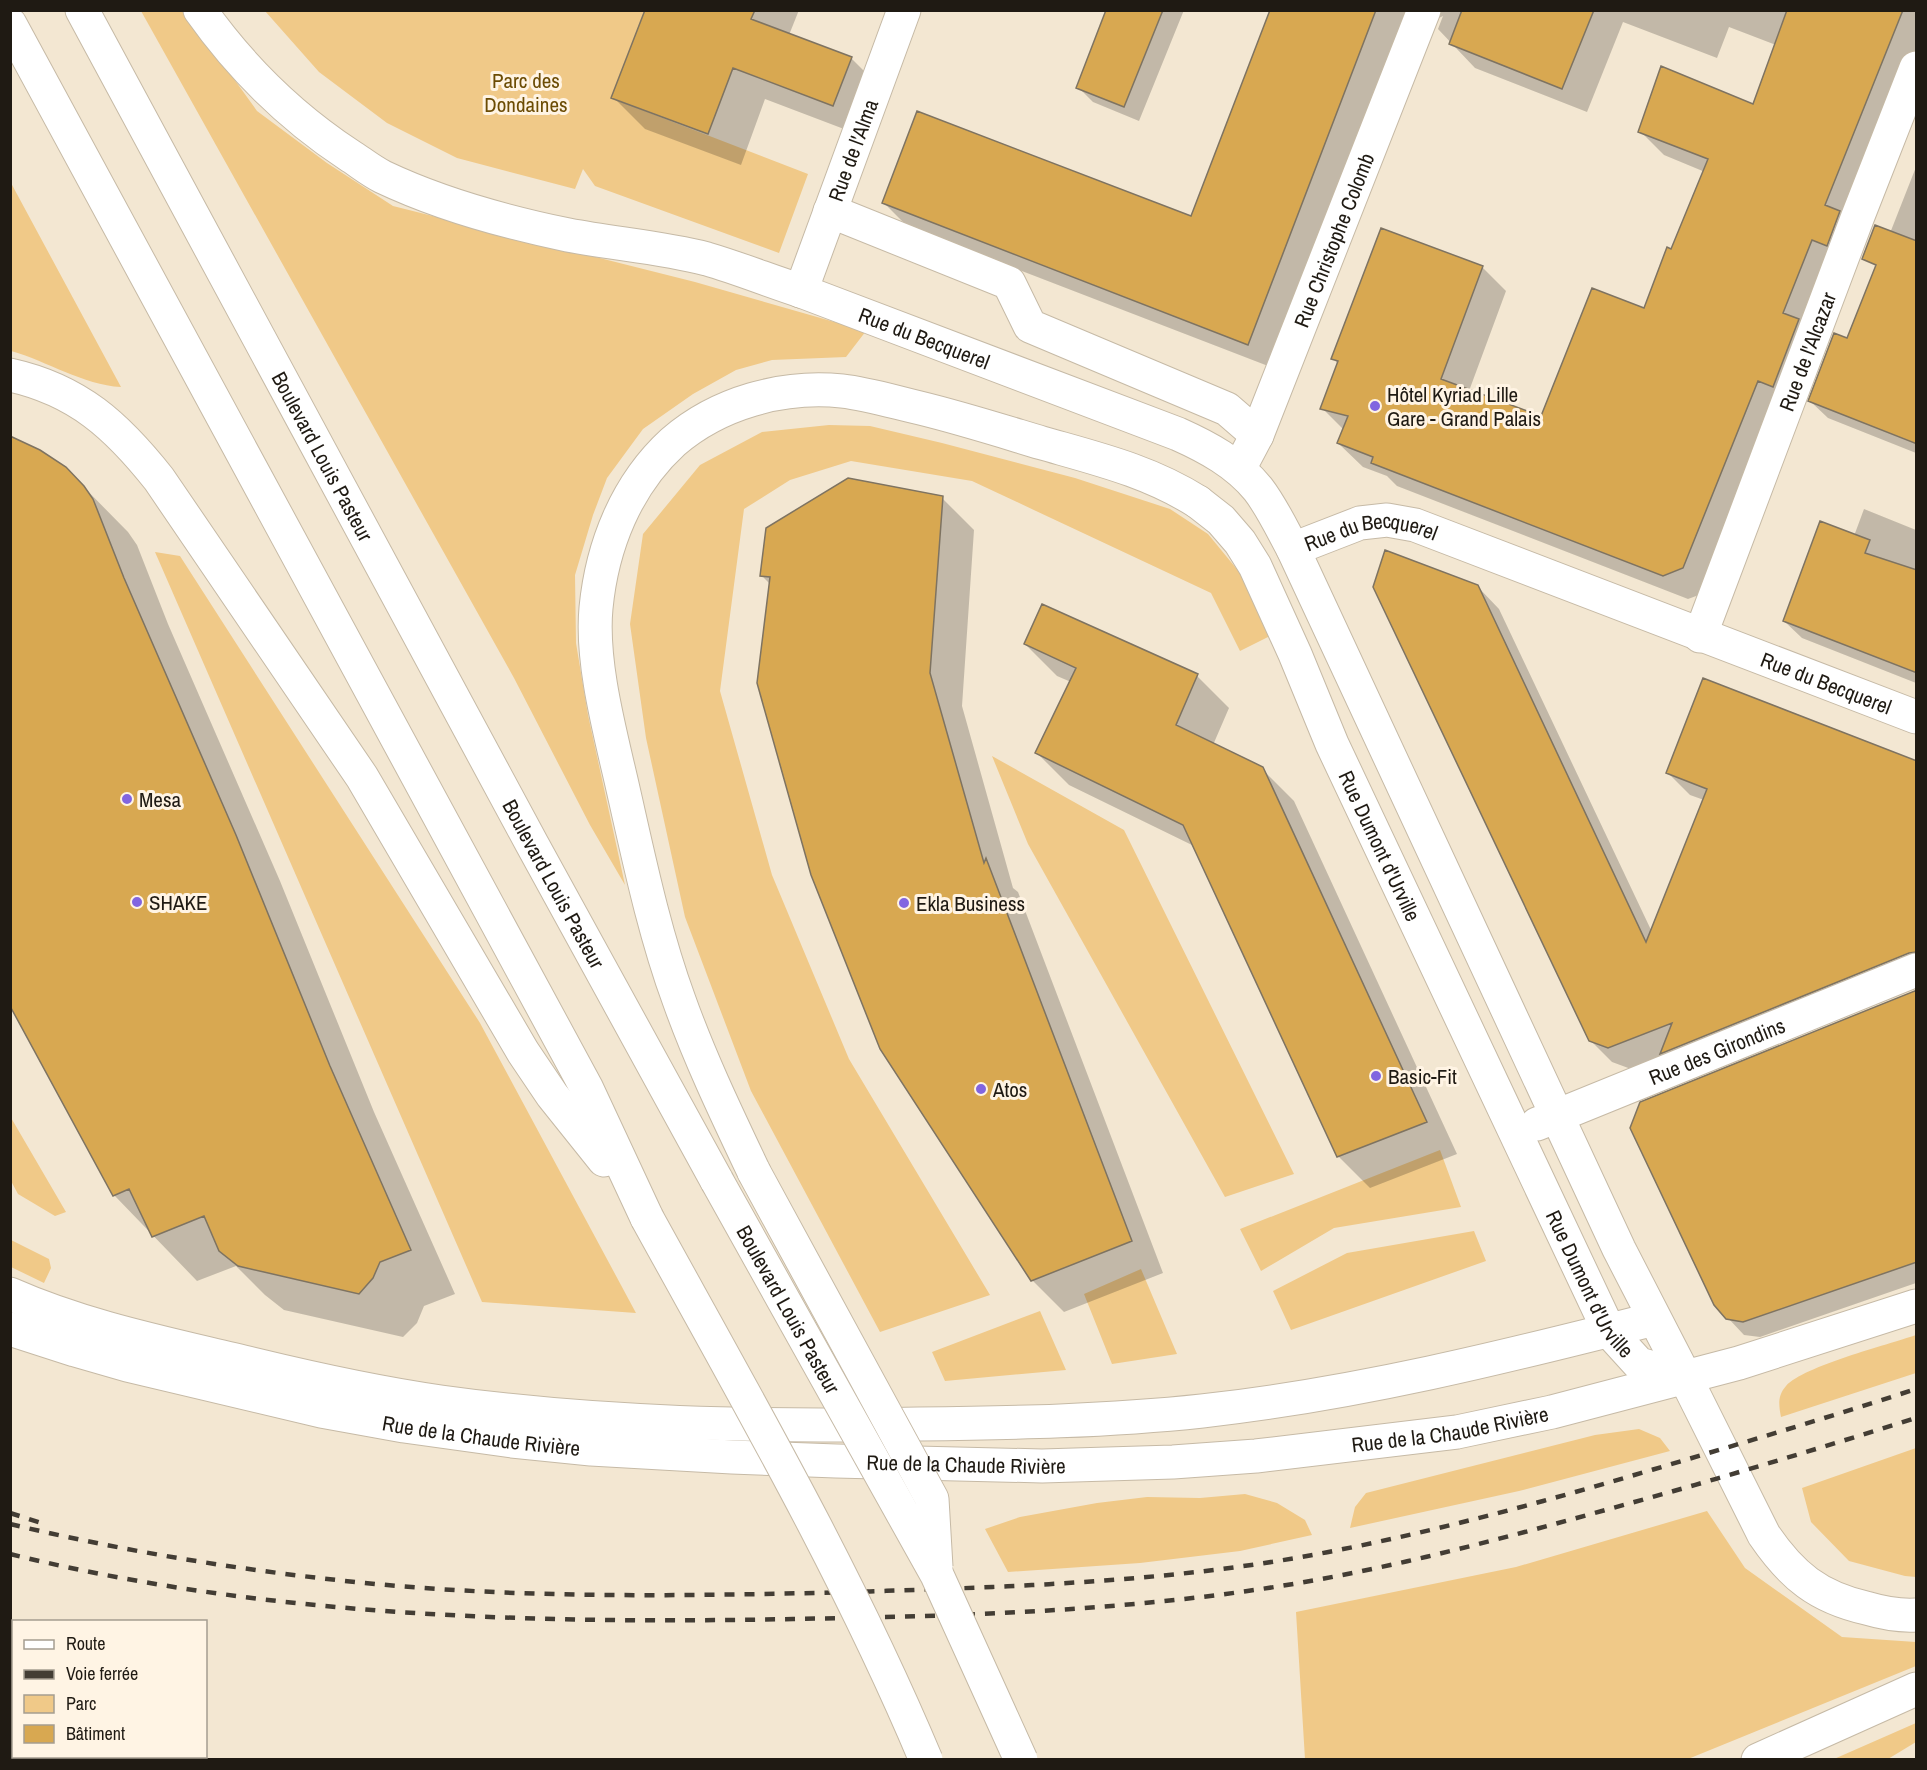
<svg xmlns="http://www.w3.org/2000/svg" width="1927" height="1770" font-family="'Archivo Narrow',sans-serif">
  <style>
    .green { fill: #f0c988 }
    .shadow { fill: #0003 }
    .building { fill: #d8a851; stroke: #7e7361; stroke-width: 1.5 }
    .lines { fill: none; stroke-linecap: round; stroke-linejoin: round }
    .pedestrian-casing { stroke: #c6baa6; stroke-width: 35 }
    .minor-casing { stroke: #c6baa6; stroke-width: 35 }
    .tertiary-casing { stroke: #c6baa6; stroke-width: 35 }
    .trunk-casing { stroke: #c6baa6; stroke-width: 35 }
    .pedestrian { stroke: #fff; stroke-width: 33 }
    .minor { stroke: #fff; stroke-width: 33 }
    .tertiary { stroke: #fff; stroke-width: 33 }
    .trunk { stroke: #fff; stroke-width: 33 }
    .rail { stroke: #433d34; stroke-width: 4.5; stroke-dasharray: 10 10; stroke-linecap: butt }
    .trunk-bridge-casing { stroke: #c6baa6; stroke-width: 35; stroke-linecap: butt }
    .trunk-bridge { stroke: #fff; stroke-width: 33 }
    .poi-dot { fill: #8165e0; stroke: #fff4e4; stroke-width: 2 }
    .labels { text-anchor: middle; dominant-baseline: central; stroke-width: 6; stroke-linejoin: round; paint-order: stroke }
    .park-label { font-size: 21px; fill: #6c4c04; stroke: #fff4e4 }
    .street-label { font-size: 21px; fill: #1f1a13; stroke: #fff4e4 }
    .poi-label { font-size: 21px; fill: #1f1a13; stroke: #fff4e4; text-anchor: start }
  </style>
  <rect width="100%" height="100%" fill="#f3e7d2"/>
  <!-- green -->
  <path class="green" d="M141,11h44l72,100 70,52 66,43 302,76 171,49 -20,26 -74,3 -36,10 -43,24 -50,35 -36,49 -14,37 -18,60 1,68 12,72 37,170 -35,-60 -76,-147z
    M265,11h380l-34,87 197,76 -29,79 -184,-67 -12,-17 -8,20 -118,-31 -70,-35 -68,-51z
    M10,183h1l110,204c-38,-2 -74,-26 -110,-36z
    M829,425l41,1 72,17 133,35 95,31 38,25 32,39 30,63 -30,15 -29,-58 -239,-112 -121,-20 -61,19 -46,29 -24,182 52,184 77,184 141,236 -110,37 -129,-241 -66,-174 -39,-179 -16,-114 13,-90 57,-69 62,-33z
    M155,552l25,4 300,467 156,290 -154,-11z
    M992,756l132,74 170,344 -69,23 -197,-353z
    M10,1116l56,96 -11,4 -37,-22 -7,-13z
    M1440,1150l21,57 -127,21 -73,43 -21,-42z
    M1474,1231l12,30 -195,69 -18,-39 74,-38z
    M11,1240l38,19 2,9 -7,15 -33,-16z
    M1141,1269l36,85 -65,10 -28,-70z
    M1040,1311l26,59 -121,11 -13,-29z
    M1916,1335v38l-135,44c-2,-11 -4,-21 5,-31 18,-20 101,-41 130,-51z
    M1639,1429l21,9 10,13 -151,40 -169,37 5,-21 11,-14 229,-58z
    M1916,1448v129l-11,-1 -56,-15 -38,-39 -9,-34z
    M1245,1494l32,9 28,17 7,15 -72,16 -100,12 -132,9 -23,-43 35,-12 77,-14 50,-6 53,1z
    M1707,1511l38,57 97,69 74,5v24l-228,93h-383l-9,-147 220,-45z
    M1916,1723v19l-28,17h-54z"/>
  <!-- shadow -->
  <path class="shadow" d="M647,10h152l-10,25 62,23 32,32 -18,47 -100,-38 -24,66 -96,-36 -32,-32z
    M1107,10h77l-45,111 -46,-19 -15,-15z
    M1272,10h644v50l-209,532 -19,7 -291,-113 -10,-10 -24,-9 -25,-24 6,-13 -22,-22 16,-44 -5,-6 149,-91 24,24 -37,100 73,27 103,-108 27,-59 33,-79 -41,-17 -24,-24 114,-25 22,-61 -47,-18 -12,31 -94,-36 -36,90 -112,-44 -37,-39 5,-13 -6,3 -164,349 -365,-141 -24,-24 307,15z
    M1916,167v286l-88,-35 -18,-17 38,-61z
    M65,468l63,64 9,13 31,79 112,257 94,231 81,182 -31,12 -7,17 -14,14 -119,-27 -19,-15 -29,-29 -39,15 -83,-86z
    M942,498l32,32 -12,176 51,182 5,4 145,381 -99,39 -32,-32 -262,-696 -9,-9z
    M1864,509l52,21v153l-114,-45 -18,-17 70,-85z
    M1477,586l22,23 153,323 52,-132 -14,-5 -22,-22 248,-11v218l-285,89 -19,-7 -22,-22z
    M1025,644l172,32 32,32 -16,37 49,24 32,32 163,353 -87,34 -32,-32 -144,-310 -125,-61 -32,-32 34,-71 -14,-6z
    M1916,992v291l-156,54 -16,-2 -16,-17z"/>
  <!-- building -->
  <path class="building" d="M645,10h110l-4,9 101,38 -19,49 -100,-38 -25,66 -97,-36z
    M1106,10h57l-39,97 -48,-19z
    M1270,10h106l-128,335 -366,-142 35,-92 274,105z
    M1462,10h132l-32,79 -113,-45z
    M1787,10h116l-78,195 15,6 -13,35 -15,-6 -29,73 16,6 -26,68 -15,-6 -75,187 -20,8 -292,-113 2,-6 -36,-14 11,-27 -28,-7 18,-48 -7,-2 50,-131 102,38 -42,113 100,37 51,-128 52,20 23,-61 4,2 37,-90 -70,-27 23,-66 92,38z
    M1875,225l42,16v203l-109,-43 26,-68 13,5 29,-73 -14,-6z
    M10,436l30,14 26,17 18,19 9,13 31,79 112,257 94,231 81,184 -31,12 -7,16 -14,16 -121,-28 -19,-15 -15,-35 -52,21 -23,-48 -16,7 -103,-190z
    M848,478l95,18 -13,177 54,190 2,-5 146,383 -101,40 -151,-232 -69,-174 -54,-192 13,-106 -10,-1 6,-48z
    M1820,521l50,19 -5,13 52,17v103l-134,-52z
    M1385,550l93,35 168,357 61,-153 -41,-16 37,-95 214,83v191l-8,1 -249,101 12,-31 -64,25 -19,-7 -216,-454z
    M1042,604l156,70 -22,51 87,42 164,355 -90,35 -154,-332 -148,-72 41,-85 -52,-24z
    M1917,990v272l-174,60 -17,-3 -12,-14 -84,-177 10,-26z"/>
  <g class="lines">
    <!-- pedestrian casing -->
    <g class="pedestrian-casing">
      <path id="pedestrian" d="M830,211l179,72 21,43 197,83 30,26"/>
    </g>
    <!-- minor casing -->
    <g class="minor-casing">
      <g id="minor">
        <path id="s1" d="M801,291l103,-281"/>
        <path id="s2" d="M1239,469l18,-34 167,-425"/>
        <path id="s3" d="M1293,549l67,-26 27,-3 28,5 501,192"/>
        <path id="s4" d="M1700,636l158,-420 58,-148"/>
      </g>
    </g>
    <!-- tertiary casing -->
    <g class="tertiary-casing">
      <g id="tertiary">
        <path id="s5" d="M801,291l377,143c29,13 59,29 80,55 14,18 24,40 35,60l326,700 66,128"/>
        <path id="s6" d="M1198,502l23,18 19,22 15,24 40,88 37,90 277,587 30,33 46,13"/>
        <path id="s7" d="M1537,1124l379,-154"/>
        <path d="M10,1294c77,34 160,50 242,70 62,15 125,29 189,38 158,22 318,25 477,22 94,-1 190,-3 284,-13 154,-17 303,-54 452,-92"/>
        <path id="s8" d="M10,1329l65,21 52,15 194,46 83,15 108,15 79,8 141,8 104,4 206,5 131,-4 83,-6 201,-24 95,-20 187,-49 177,-57"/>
      </g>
    </g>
    <!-- trunk casing -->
    <g class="trunk-casing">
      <g id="trunk">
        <path id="s9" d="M82,10l450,834 185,337"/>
        <path d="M200,10c41,58 90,106 149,145 11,7 22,16 34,22 59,28 122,45 185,58 46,9 93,12 139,24 31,9 63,22 94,32"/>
        <path d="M10,24l576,1063 61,131"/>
        <path d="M10,375c68,15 107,51 149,104l203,298 161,275 29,43 52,65"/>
        <path d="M754,1172c-27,-57 -54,-113 -75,-172 -26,-71 -41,-146 -58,-220 -12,-52 -30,-119 -25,-172 6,-62 30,-123 77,-166 45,-39 109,-57 169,-51 26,3 52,11 78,17 41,10 82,23 122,35 56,16 107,28 156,59"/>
        <path d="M1685,1377l79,158c28,41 54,62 102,73 17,5 34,8 50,7"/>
        <path d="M1758,1760l158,-71"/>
      </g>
    </g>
    <!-- pedestrian -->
    <use href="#pedestrian" class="pedestrian"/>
    <!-- minor -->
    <use href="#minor" class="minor"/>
    <!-- tertiary -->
    <use href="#tertiary" class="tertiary"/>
    <!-- trunk -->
    <use href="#trunk" class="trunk"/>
    <!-- rail -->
    <path class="rail" d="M10,1513l38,12
      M10,1524c117,28 236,47 355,59 162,16 325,13 487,9 152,-5 304,-9 455,-36 121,-22 240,-55 358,-90 84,-25 168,-50 251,-77
      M10,1554c255,63 522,70 783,65 175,-3 351,-8 523,-39 99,-18 196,-44 293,-71 103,-28 205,-59 307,-91"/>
    <!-- trunk-bridge casing -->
    <g class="trunk-bridge-casing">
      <g id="trunk-bridge">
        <path d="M754,1172l178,327 4,68"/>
        <path id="s10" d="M717,1181l220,394 84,185"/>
        <path d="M647,1218c98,178 200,354 279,542"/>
      </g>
    </g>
    <!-- trunk-bridge -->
    <use href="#trunk-bridge" class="trunk-bridge"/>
  </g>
  <!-- markers -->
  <g class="poi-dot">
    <circle cx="1375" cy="406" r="6"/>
    <circle cx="127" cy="799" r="6"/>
    <circle cx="137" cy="902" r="6"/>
    <circle cx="904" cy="903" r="6"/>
    <circle cx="1376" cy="1076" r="6"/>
    <circle cx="981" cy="1089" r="6"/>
  </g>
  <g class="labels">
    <!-- park labels -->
    <g class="park-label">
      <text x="526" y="80">Parc des<tspan x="526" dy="24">Dondaines</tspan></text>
    </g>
    <!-- street labels -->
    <g class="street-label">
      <text stroke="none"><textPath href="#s1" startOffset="150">Rue de l'Alma</textPath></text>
      <text stroke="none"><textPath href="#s2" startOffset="248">Rue Christophe Colomb</textPath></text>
      <text stroke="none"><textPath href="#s5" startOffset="132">Rue du Becquerel</textPath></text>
      <text stroke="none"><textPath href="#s4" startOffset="304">Rue de l'Alcazar</textPath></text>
      <text stroke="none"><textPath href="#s9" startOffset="507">Boulevard Louis Pasteur</textPath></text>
      <text stroke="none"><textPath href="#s3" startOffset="82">Rue du Becquerel</textPath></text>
      <text stroke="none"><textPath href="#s3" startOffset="568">Rue du Becquerel</textPath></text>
      <text stroke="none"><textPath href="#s6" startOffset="393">Rue Dumont d'Urville</textPath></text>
      <text stroke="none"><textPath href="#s9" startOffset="993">Boulevard Louis Pasteur</textPath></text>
      <text stroke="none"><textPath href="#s7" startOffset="194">Rue des Girondins</textPath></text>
      <text stroke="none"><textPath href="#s6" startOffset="879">Rue Dumont d'Urville</textPath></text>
      <text stroke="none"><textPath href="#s10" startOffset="147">Boulevard Louis Pasteur</textPath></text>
      <text stroke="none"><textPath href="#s8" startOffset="1456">Rue de la Chaude Rivière</textPath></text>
      <text stroke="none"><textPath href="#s8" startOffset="484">Rue de la Chaude Rivière</textPath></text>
      <text stroke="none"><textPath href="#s8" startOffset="970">Rue de la Chaude Rivière</textPath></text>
    </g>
    <!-- poi labels -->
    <g class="poi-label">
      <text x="1387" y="394">Hôtel Kyriad Lille<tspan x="1387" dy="24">Gare - Grand Palais</tspan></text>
      <text x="139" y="799">Mesa</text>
      <text x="149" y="902">SHAKE</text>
      <text x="916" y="903">Ekla Business</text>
      <text x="1388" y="1076">Basic-Fit</text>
      <text x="993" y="1089">Atos</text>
    </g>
  </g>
  <!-- border -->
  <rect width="1927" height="1770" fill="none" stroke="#1f1a13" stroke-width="24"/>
  <!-- legend -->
  <rect x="12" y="1620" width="195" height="138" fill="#fff4e4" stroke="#a59d90" stroke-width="1.5"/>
  <rect x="24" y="1640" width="30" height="9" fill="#ffffff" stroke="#a59d90" stroke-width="1.5"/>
  <text x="66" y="1650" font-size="18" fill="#1f1a13">Route</text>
  <rect x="24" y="1670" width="30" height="9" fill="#433d34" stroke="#a59d90" stroke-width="1.5"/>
  <text x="66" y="1680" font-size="18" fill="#1f1a13">Voie ferrée</text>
  <rect x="24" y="1695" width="30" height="18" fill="#f0c988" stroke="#a59d90" stroke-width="1.5"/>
  <text x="66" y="1710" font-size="18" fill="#1f1a13">Parc</text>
  <rect x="24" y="1725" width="30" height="18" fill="#d8a851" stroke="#a59d90" stroke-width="1.5"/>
  <text x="66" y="1740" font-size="18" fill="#1f1a13">Bâtiment</text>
</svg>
